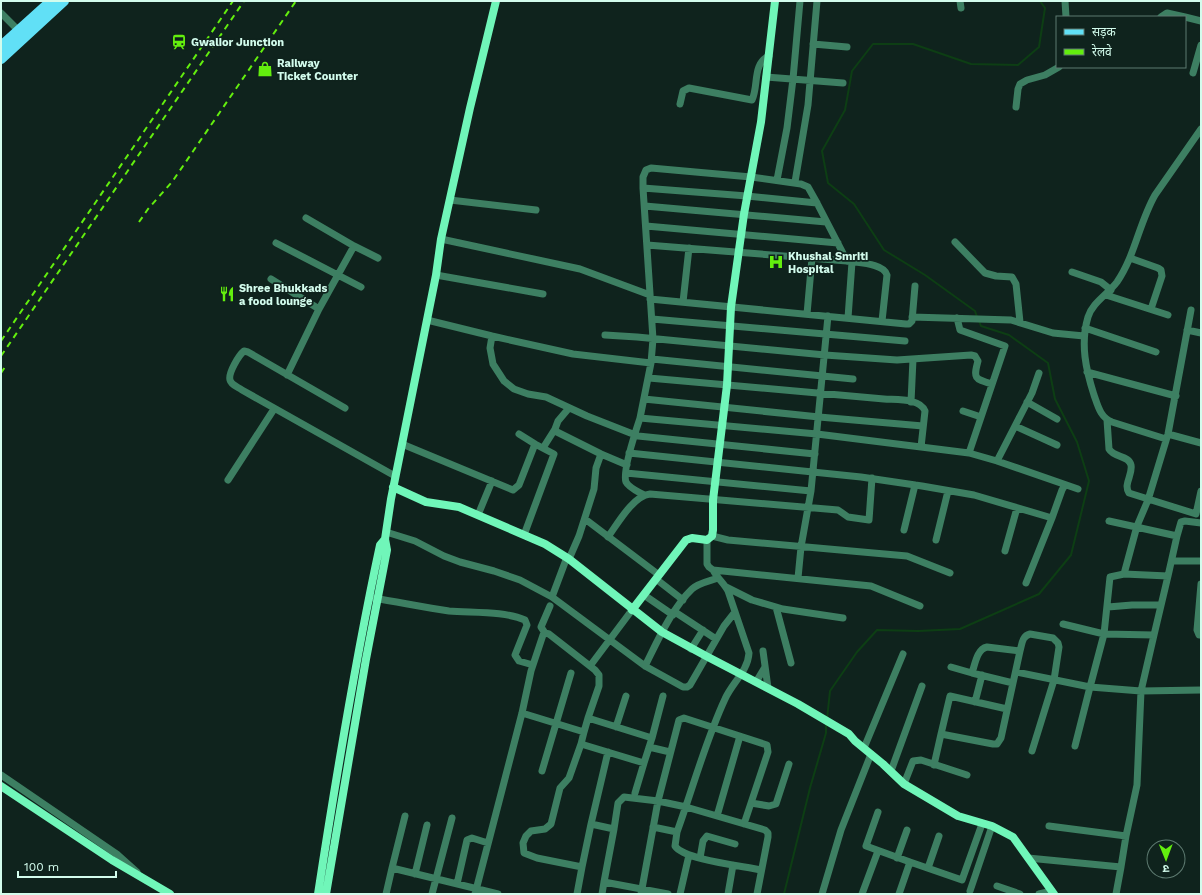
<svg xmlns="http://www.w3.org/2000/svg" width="1202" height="895" font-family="'Work Sans','Noto Sans Devanagari',sans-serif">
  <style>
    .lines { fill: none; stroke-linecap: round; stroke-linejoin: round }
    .stream { stroke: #0d3e14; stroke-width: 2 }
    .street { stroke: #3d7f62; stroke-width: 7 }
    .secondary { stroke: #70f6b9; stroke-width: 8 }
    .primary { stroke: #61e0f6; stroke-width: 10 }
    .rail { stroke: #63ee0e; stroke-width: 2; stroke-dasharray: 6 5; stroke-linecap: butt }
    .labels { text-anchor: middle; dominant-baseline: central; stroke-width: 3.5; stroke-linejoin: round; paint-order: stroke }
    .poi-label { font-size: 11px; font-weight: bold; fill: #d3fced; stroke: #0f231d; text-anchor: start }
  </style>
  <rect width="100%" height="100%" fill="#0f231d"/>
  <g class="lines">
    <!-- stream -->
    <path class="stream" d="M977,317l-2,-6 -50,-36 -41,-25 -30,-46 -26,-21 -6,-32 23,-41 7,-39 21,-27h40l58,20 47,1 21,-18 6,-39 -5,-7
      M827,719l3,-28 27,-39 20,-22 41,1 42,-2 79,-35 32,-39 18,-74 -12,-39 -22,-43 -7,-36 -39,-28 -28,-9 -2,-5
      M784,894l26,-106 16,-55v-10"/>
    <!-- street -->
    <path class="street" d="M960,1l1,7
      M1065,1l1,16
      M1,13l17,17
      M1161,17l6,-4 18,4
      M1185,17l16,4
      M813,44l34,3
      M1193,73l8,-28
      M766,77l77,6
      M680,104l3,-13 6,-3 63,12c7,-15 0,-36 17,-44
      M1016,107l2,-18 2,-5 7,-4 18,-5 14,-8
      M777,180l10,-52 6,-49 7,-78
      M795,182l13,-77 9,-104
      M643,188l104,8 70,7
      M450,200l86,10
      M645,206l181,16
      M306,218l48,28 24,12
      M646,226l192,17
      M441,239l139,30 70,26
      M955,242l30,31 11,3 16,1 4,7 4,38
      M276,243l85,44
      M647,245l200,16c10,2 37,2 40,14l-5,46
      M1130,258l28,10 3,2 1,6 -11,33
      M847,261l-30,-58 -9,-16 -7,-3 -50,-7 -100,-9 -5,2 -3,7v11l10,151 -2,24 -11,55 177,16 152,19 28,8 81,28
      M1072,272l29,10 10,8
      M436,275l107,19
      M271,279l48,30 -32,66
      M1106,295l62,20
      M650,299l256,25h3l3,-3 3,-35
      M683,302l6,-54
      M319,309l35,-63
      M807,314l5,-56
      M912,317l99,3 42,13 31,3
      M848,318l4,-56
      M957,318l3,12 45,16 -36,107
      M652,319l253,22
      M427,320l65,16 81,18 78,9
      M1085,328l71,24
      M1187,330l14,3
      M605,335l32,2 188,18 72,5 74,-5 4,1 3,5c-5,18 -3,18 14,23
      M492,336l-2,12 3,16 11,17 10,8 14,5 18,3 41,19 51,20 177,18
      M652,359l201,20
      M1087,372l89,24
      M649,378l235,21c13,1 36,-1 41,12l-4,36
      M644,399l175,18 104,9
      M911,402l2,-43
      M1027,402l30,17
      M345,408l-97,-56 -4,-1c-5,4 -16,22 -14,29 1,5 8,7 12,10l153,86
      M569,408l-11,13 -3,8 2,3 44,22 26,11
      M963,411l18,6
      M640,418c-4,12 -18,54 -14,64 3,6 13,10 18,13
      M1107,420l2,29c5,9 20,6 22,16 2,10 -8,19 -2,28l67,21 5,-23
      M1015,426l42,19
      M1168,434l33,9
      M1166,439l-54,-17c-12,-5 -14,-16 -18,-27 -8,-25 -14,-51 -6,-78 4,-14 20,-23 29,-35 18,-26 22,-59 38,-87l46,-66
      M402,444l111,46 6,-5 16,-41 -16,-10
      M543,448l12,-19
      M629,453l232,24 61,9 52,9 78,23 -26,65
      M997,461l35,-68 7,-20
      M626,473l185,18
      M228,480l46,-71
      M478,515l14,-34
      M1052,518l10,-28 3,-5
      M585,519l74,56
      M1109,521l68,15 -9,40 -44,-2
      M904,530l11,-45
      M386,532l29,9 29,15 16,6 34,9 26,9 32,17 93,69 38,21h4l3,-2 34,-59 11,-14
      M524,535l30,-81 -19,-10
      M712,536l16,4 179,16 43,17
      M1177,536l4,-14 4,-1 16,2
      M608,537c10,-14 25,-41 42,-43l188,16 10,7 21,3 3,-42
      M707,540v24l2,3 4,3 158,16 49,20
      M936,540l12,-49
      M1005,551l12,-43
      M569,559l10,-23 15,-47 2,-21 5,-14
      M1172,561h29
      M713,570c4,8 11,13 15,21l21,62c-1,18 -17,30 -24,46 -20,43 -32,89 -48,133l-2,14c9,14 69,20 86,24
      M798,578l3,-31 10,-56 17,-175
      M656,579l27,21
      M1201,584l-4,46 2,5h2
      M726,587l26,13 31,9 60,9
      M644,595l29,20
      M552,597l15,-40
      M373,598c25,4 50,9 76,13 22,2 56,0 76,9l2,5 -12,30 4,6 14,4
      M776,607l15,56
      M1108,607l24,-2h29
      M675,612l41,27
      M1063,624l41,10 -14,53 -15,59
      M545,633l-4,-6 9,-21
      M1154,635l14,-59
      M691,649l12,-19
      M763,651l5,37
      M1020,651c2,-7 2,-15 10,-17l23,4 5,5 1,4 -5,33 -22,71
      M590,666l42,-56
      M645,666c12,-24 27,-58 47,-77 6,-6 18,-8 26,-11
      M951,667l21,6
      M1016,672l74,15 51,4 60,-1
      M756,682l9,-15
      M975,702l7,-27
      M1007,709l-57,-13 -9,38 52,10h4l4,-6 19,-87 -33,-4c-10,2 -12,17 -15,26l41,10
      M522,713l62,19 4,-14 64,20 -8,25 -63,-19 3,-12
      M616,727l10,-31
      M652,738l11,-42
      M649,747l21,5
      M864,748l39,-94
      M608,752l-17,72 23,5 -10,53 64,12
      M934,765l7,-31
      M542,771l29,-98
      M891,771l31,-85
      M1,775l117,80 19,17
      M904,784l9,-23 8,-1 46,15
      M635,793l9,-30
      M751,803l18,3 7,-2 13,-40
      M878,812l-12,34 44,16 -11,32
      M717,816l23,-80
      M653,827l24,5
      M614,829l4,-26 6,-6 34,4 28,6 79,23 3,3v4l-11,57
      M1126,836l11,-51 4,-94 13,-56 -50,-1 6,-57 14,-3 13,-48 11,-26 20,-66 23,-124
      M700,858l3,-17 4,-5 28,8
      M897,858l10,-28
      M1028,858l93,9 5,-31 -77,-10
      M910,862l52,18 20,-56
      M582,867l9,-43
      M392,868l13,-52
      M928,868l11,-32
      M415,874l12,-49
      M457,884l10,-44 5,-2 16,5
      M997,886l23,8
      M970,891l22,-65
      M386,894l6,-26 106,26
      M432,894l20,-76
      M475,894l47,-181 9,-42 12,-36 2,-2 4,1 46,36 4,5v11l-11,32
      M577,894l5,-27 -45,-9 -13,-5 -1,-10 3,-7 5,-5 14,-2 6,-5 9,-36 9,-10 12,-34
      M602,894l2,-12
      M641,894l17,-93 21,-81 5,-2 83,27 1,7 -24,72
      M680,894l9,-39
      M728,894l5,-29
      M822,894l19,-64 30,-76
      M862,894l16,-43
      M1039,894l13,-3
      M1116,894l5,-27"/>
    <!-- secondary -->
    <path class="secondary" d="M393,487l33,15 33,5 86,37 24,15 93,73 44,24 92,48 51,30 6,7 28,23 21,20 54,32 34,10 21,11 41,57
      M632,610l54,-70 6,-2 15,2 5,-4 1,-6v-30l14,-115 4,-78 13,-93 17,-92 14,-121
      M1,786l111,74 58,34
      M318,894c18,-117 37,-233 62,-349l5,-6
      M326,894l40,-235 21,-109 -2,-11 6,-40 45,-224 5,-36 29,-131 26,-107"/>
    <!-- primary -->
    <path class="primary" d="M1,46l50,-45
      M1,59l63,-58"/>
    <!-- rail -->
    <path class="rail" d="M139,222l9,-13 24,-27 124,-181
      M1,341l232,-340
      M1,356l243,-355
      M1,373l6,-9"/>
  </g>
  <!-- icons -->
  <defs>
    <g id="station-bare" transform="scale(1.2)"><path d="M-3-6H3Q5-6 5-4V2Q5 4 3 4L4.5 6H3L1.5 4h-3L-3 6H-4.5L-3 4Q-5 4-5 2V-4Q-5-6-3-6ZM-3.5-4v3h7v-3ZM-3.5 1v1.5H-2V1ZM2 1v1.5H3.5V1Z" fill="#63ee0e" stroke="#0f231d" stroke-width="2.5" paint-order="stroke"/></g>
    <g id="shop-bare" transform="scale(1.2)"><path d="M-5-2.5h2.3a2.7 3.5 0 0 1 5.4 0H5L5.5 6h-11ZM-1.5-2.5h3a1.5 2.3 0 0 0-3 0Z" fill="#63ee0e" stroke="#0f231d" stroke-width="2.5" paint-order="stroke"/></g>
    <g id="hospital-bare" transform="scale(1.2)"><path d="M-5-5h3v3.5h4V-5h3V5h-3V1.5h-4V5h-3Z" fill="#63ee0e" stroke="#0f231d" stroke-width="2.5" paint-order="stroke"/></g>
    <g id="restaurant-bare" transform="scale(1.2)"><path d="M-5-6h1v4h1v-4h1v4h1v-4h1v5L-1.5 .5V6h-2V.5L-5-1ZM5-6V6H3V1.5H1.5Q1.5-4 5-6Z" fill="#63ee0e" stroke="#0f231d" stroke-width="2.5" paint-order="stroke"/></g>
  </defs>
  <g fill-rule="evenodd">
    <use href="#station-bare" x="179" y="42"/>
    <use href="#shop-bare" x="265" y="69"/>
    <use href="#hospital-bare" x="776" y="262"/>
    <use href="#restaurant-bare" x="227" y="294"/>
  </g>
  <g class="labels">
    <!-- poi labels -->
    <g class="poi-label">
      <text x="191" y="42">Gwalior Junction</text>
      <text x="277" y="63">Railway<tspan x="277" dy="13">Ticket Counter</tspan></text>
      <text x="788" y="256">Khushal Smriti<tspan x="788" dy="13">Hospital</tspan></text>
      <text x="239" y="288">Shree Bhukkads<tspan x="239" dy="13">a food lounge</tspan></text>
    </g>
  </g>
  <!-- border -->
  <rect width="1202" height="895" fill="none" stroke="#d3fced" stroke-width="4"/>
  <!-- legend -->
  <rect x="1056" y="16" width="130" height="52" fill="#0f231d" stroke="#5d7a70"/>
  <rect x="1064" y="29" width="20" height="6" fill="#61e0f6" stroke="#5d7a70"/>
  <text x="1092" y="36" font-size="12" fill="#d3fced">सड़क</text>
  <rect x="1064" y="49" width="20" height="6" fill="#63ee0e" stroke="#5d7a70"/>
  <text x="1092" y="56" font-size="12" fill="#d3fced">रेलवे</text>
  <!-- north arrow -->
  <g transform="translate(1166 859) rotate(179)"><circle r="19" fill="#0f231d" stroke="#5d7a70"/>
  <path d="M0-3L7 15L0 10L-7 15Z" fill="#63ee0e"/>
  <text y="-6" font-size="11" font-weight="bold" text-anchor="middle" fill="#d3fced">उ</text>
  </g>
  <!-- scale -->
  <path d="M18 871v6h98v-6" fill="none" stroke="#d3fced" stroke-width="2"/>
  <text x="24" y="871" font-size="12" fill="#d3fced" stroke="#0f231d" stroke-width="3" paint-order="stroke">100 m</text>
</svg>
